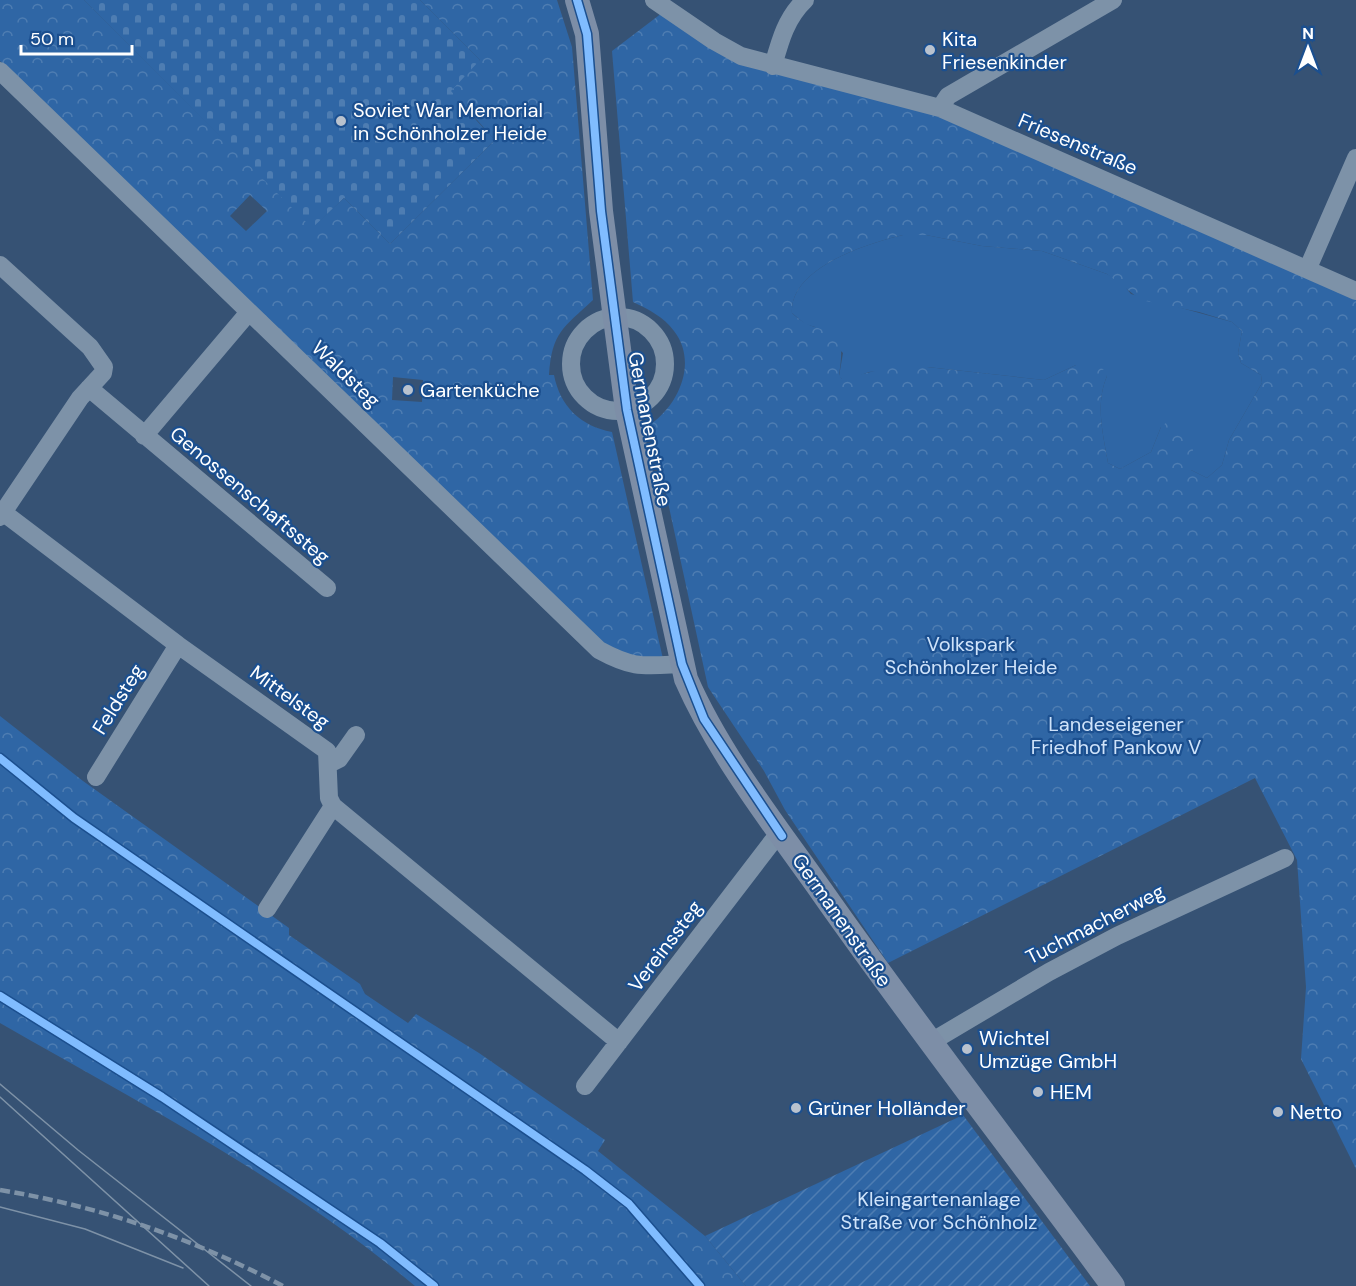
<svg xmlns="http://www.w3.org/2000/svg" width="1356" height="1286" font-family="'DM Sans',sans-serif">
  <style>
    .grass { fill: #2f66a5 }
    .cemetery { fill: url(#cemetery-stones) }
    .park { fill: url(#park-crowns); fill-rule: evenodd }
    .garden { fill: url(#garden-furrows) }
    .lines { fill: none; stroke-linecap: round; stroke-linejoin: round }
    .minor { stroke: #7d92a8; stroke-width: 18 }
    .major { stroke: #7d8ea7; stroke-width: 24 }
    .tram { stroke: #7e92a7; stroke-width: 1.5 }
    .rail { stroke: #7e92a7; stroke-width: 4.5; stroke-dasharray: 10 4.5; stroke-linecap: butt }
    .cycleway-casing { stroke: #1b4f8f; stroke-width: 11 }
    .cycleway { stroke: #80bcff; stroke-width: 8 }
    .poi-dot { fill: #b9c2ce; stroke: #1b4f8f; stroke-width: 2 }
    .labels { text-anchor: middle; dominant-baseline: central; stroke-width: 4.5; stroke-linejoin: round; paint-order: stroke }
    .poi-label { font-size: 20px; fill: #fff; stroke: #1b4f8f; text-anchor: start }
    .street-label { font-size: 20px; fill: #fff; stroke: #1b4f8f }
    .park-label { font-size: 20px; fill: #cfe3fa; stroke: #1b4f8f }
  </style>
  <defs>
    <pattern id="cemetery-stones" width="16" height="16" patternUnits="userSpaceOnUse" patternTransform="scale(1.5)"><rect width="16" height="16" fill="#2f66a5"/><path d="M2 7V4a2 2 0 0 1 4 0v3zM10 15v-3a2 2 0 0 1 4 0v3z" fill="#4e7db2"/></pattern>
    <pattern id="park-crowns" width="20" height="18" patternUnits="userSpaceOnUse" patternTransform="scale(1.5)"><rect width="20" height="18" fill="#2f66a5"/><path d="M2 6a3 3 0 1 1 6 0M12 15a3 3 0 1 1 6 0" fill="none" stroke="#4e7db2"/></pattern>
    <pattern id="garden-furrows" width="10" height="10" patternUnits="userSpaceOnUse" patternTransform="scale(1.5)"><rect width="10" height="10" fill="#2f66a5"/><path d="M-1 1l2-2M0 10L10 0M9 11l2-2" fill="none" stroke="#4e7db2"/></pattern>
  </defs>
  <rect width="100%" height="100%" fill="#365274"/>
  <!-- grass -->
  <path class="grass" d="M903,235h23l56,11 60,5 65,23 14,8 10,12 101,28 10,9 -4,22 3,10 20,12 1,8 -33,57 -7,25 -15,13 -16,-8 -30,-43 -10,25 -31,17 -12,-6c-5,-29 -13,-59 -1,-87l-31,-11 -32,15 -117,-13 -58,5 -19,7h-8l-3,-3 4,-23 -28,-26 -10,-3 -13,-11c-3,-45 76,-70 111,-78z"/>
  <!-- cemetery -->
  <path class="cemetery" d="M84,0h336l60,60 -21,42 36,38 -105,104 -46,-46 -32,31z"/>
  <!-- park -->
  <path class="park" d="M0,0h84l228,228 32,-30 46,46 105,-104 -44,-49 29,-31 -60,-60h137l15,47 21,253c-30,28 -41,32 -44,75h5c6,31 26,51 58,57l51,227 -24,1 -41,-19 -598,-580zM250,195l17,16 -21,20 -16,-15zM393,377l30,3 -1,22 -30,-2z
    M662,13l60,42 205,55 429,190v869l-55,-110 5,-72 -9,-127 -42,-82 -367,185 -103,-153 -21,-39 -56,-84 -57,-263c28,-20 47,-62 23,-93 -10,-14 -26,-22 -41,-29l-21,-251zM903,235h23l56,11 60,5 65,23 34,26 58,12 33,10 10,9 -4,22 3,10 20,12 1,8 -33,57 -7,25 -15,13 -16,-8 2,-20 -14,-26 -11,-3 -7,6 -10,25 -31,17 -12,-6c-5,-29 -13,-59 -1,-87l-4,-7 -14,-5 -13,1 -32,15 -117,-13h-36l-49,12 -3,-4c10,-63 -17,-32 -47,-62 -3,-45 76,-70 111,-78z
    M0,716l83,65 206,147v7l71,49 5,10 43,29 8,-9 63,39 126,87 -7,11 107,85 41,50h-331c-125,-105 -274,-182 -415,-263z"/>
  <!-- garden -->
  <path class="garden" d="M963,1115l127,171h-344l-41,-50z"/>
  <g class="lines">
    <!-- minor -->
    <path class="minor" d="M654,0l60,41 27,15 199,52 416,183
      M773,66c7,-25 13,-48 32,-66
      M0,71l599,579c35,19 44,16 83,14
      M940,108l8,-12 165,-96
      M0,265l90,82 14,20 -1,6 -23,25 -80,119
      M1308,268l48,-110
      M571 364a47 47 0 1 1 94 0a47 47 0 1 1-94 0Z
      M89,388l238,200
      M144,436l105,-124
      M0,510l178,135 149,106 2,47 4,8 286,236
      M329,764l10,-5 17,-24
      M96,777l82,-132
      M267,909l66,-103
      M931,1042l118,-70 68,-36 168,-78
      M585,1086l187,-244 10,-6"/>
    <!-- major -->
    <path class="major" d="M577,0l10,34 14,177 26,199 59,269c34,77 88,145 136,213 94,134 194,262 291,394"/>
    <!-- tram -->
    <path class="tram" d="M0,1084l78,66 173,136
      M0,1097l209,189
      M0,1207l85,22 98,39"/>
    <!-- rail -->
    <path class="rail" d="M0,1190c103,17 191,48 283,96"/>
    <!-- cycleway casing -->
    <g class="cycleway-casing">
      <path id="cycleway" d="M577,0l10,34 14,177 26,199 55,254 22,55 78,117
        M0,758l74,60 511,352 44,34 71,82
        M0,996l162,101 218,146 54,43"/>
    </g>
    <!-- cycleway -->
    <use href="#cycleway" class="cycleway"/>
  </g>
  <!-- markers -->
  <g class="poi-dot">
    <circle cx="930" cy="50" r="6"/>
    <circle cx="341" cy="121" r="6"/>
    <circle cx="408" cy="390" r="6"/>
    <circle cx="967" cy="1049" r="6"/>
    <circle cx="1038" cy="1092" r="6"/>
    <circle cx="796" cy="1108" r="6"/>
    <circle cx="1278" cy="1112" r="6"/>
  </g>
  <g class="labels">
    <!-- poi labels -->
    <g class="poi-label">
      <text x="942" y="39">Kita<tspan x="942" dy="23">Friesenkinder</tspan></text>
      <text x="353" y="110">Soviet War Memorial<tspan x="353" dy="23">in Schönholzer Heide</tspan></text>
      <text x="420" y="390">Gartenküche</text>
      <text x="979" y="1038">Wichtel<tspan x="979" dy="23">Umzüge GmbH</tspan></text>
      <text x="1050" y="1092">HEM</text>
      <text x="808" y="1108">Grüner Holländer</text>
      <text x="1290" y="1112">Netto</text>
    </g>
    <!-- street labels -->
    <g class="street-label">
      <text transform="translate(1078 144) rotate(23)">Friesenstraße</text>
      <text transform="translate(346 374) rotate(44)">Waldsteg</text>
      <text transform="translate(650 429) rotate(79)">Germanenstraße</text>
      <text transform="translate(250 495) rotate(40)">Genossenschaftssteg</text>
      <text transform="translate(290 697) rotate(36)">Mittelsteg</text>
      <text transform="translate(118 699) rotate(-58)">Feldsteg</text>
      <text transform="translate(842 920) rotate(55)">Germanenstraße</text>
      <text transform="translate(1095 924) rotate(-27)">Tuchmacherweg</text>
      <text transform="translate(665 946) rotate(-53)">Vereinssteg</text>
    </g>
    <!-- park labels -->
    <g class="park-label">
      <text x="971" y="644">Volkspark<tspan x="971" dy="23">Schönholzer Heide</tspan></text>
      <text x="1116" y="724">Landeseigener<tspan x="1116" dy="23">Friedhof Pankow V</tspan></text>
      <text x="939" y="1199">Kleingartenanlage<tspan x="939" dy="23">Straße vor Schönholz</tspan></text>
    </g>
  </g>
  <!-- north arrow -->
  <g transform="translate(1308 48)" stroke="#1b4f8f" stroke-width="4.5" paint-order="stroke">
  <path d="M0-4.5L10 22L0 15L-10 22Z" fill="#ffffff"/>
  <text y="-9" font-size="16" font-weight="bold" text-anchor="middle" fill="#ffffff">N</text>
  </g>
  <!-- scale -->
  <path d="M21 45v9h111v-9" fill="none" stroke="#ffffff" stroke-width="3"/>
  <text x="30" y="45" font-size="18" fill="#ffffff" stroke="#1b4f8f" stroke-width="4.5" paint-order="stroke">50 m</text>
</svg>
